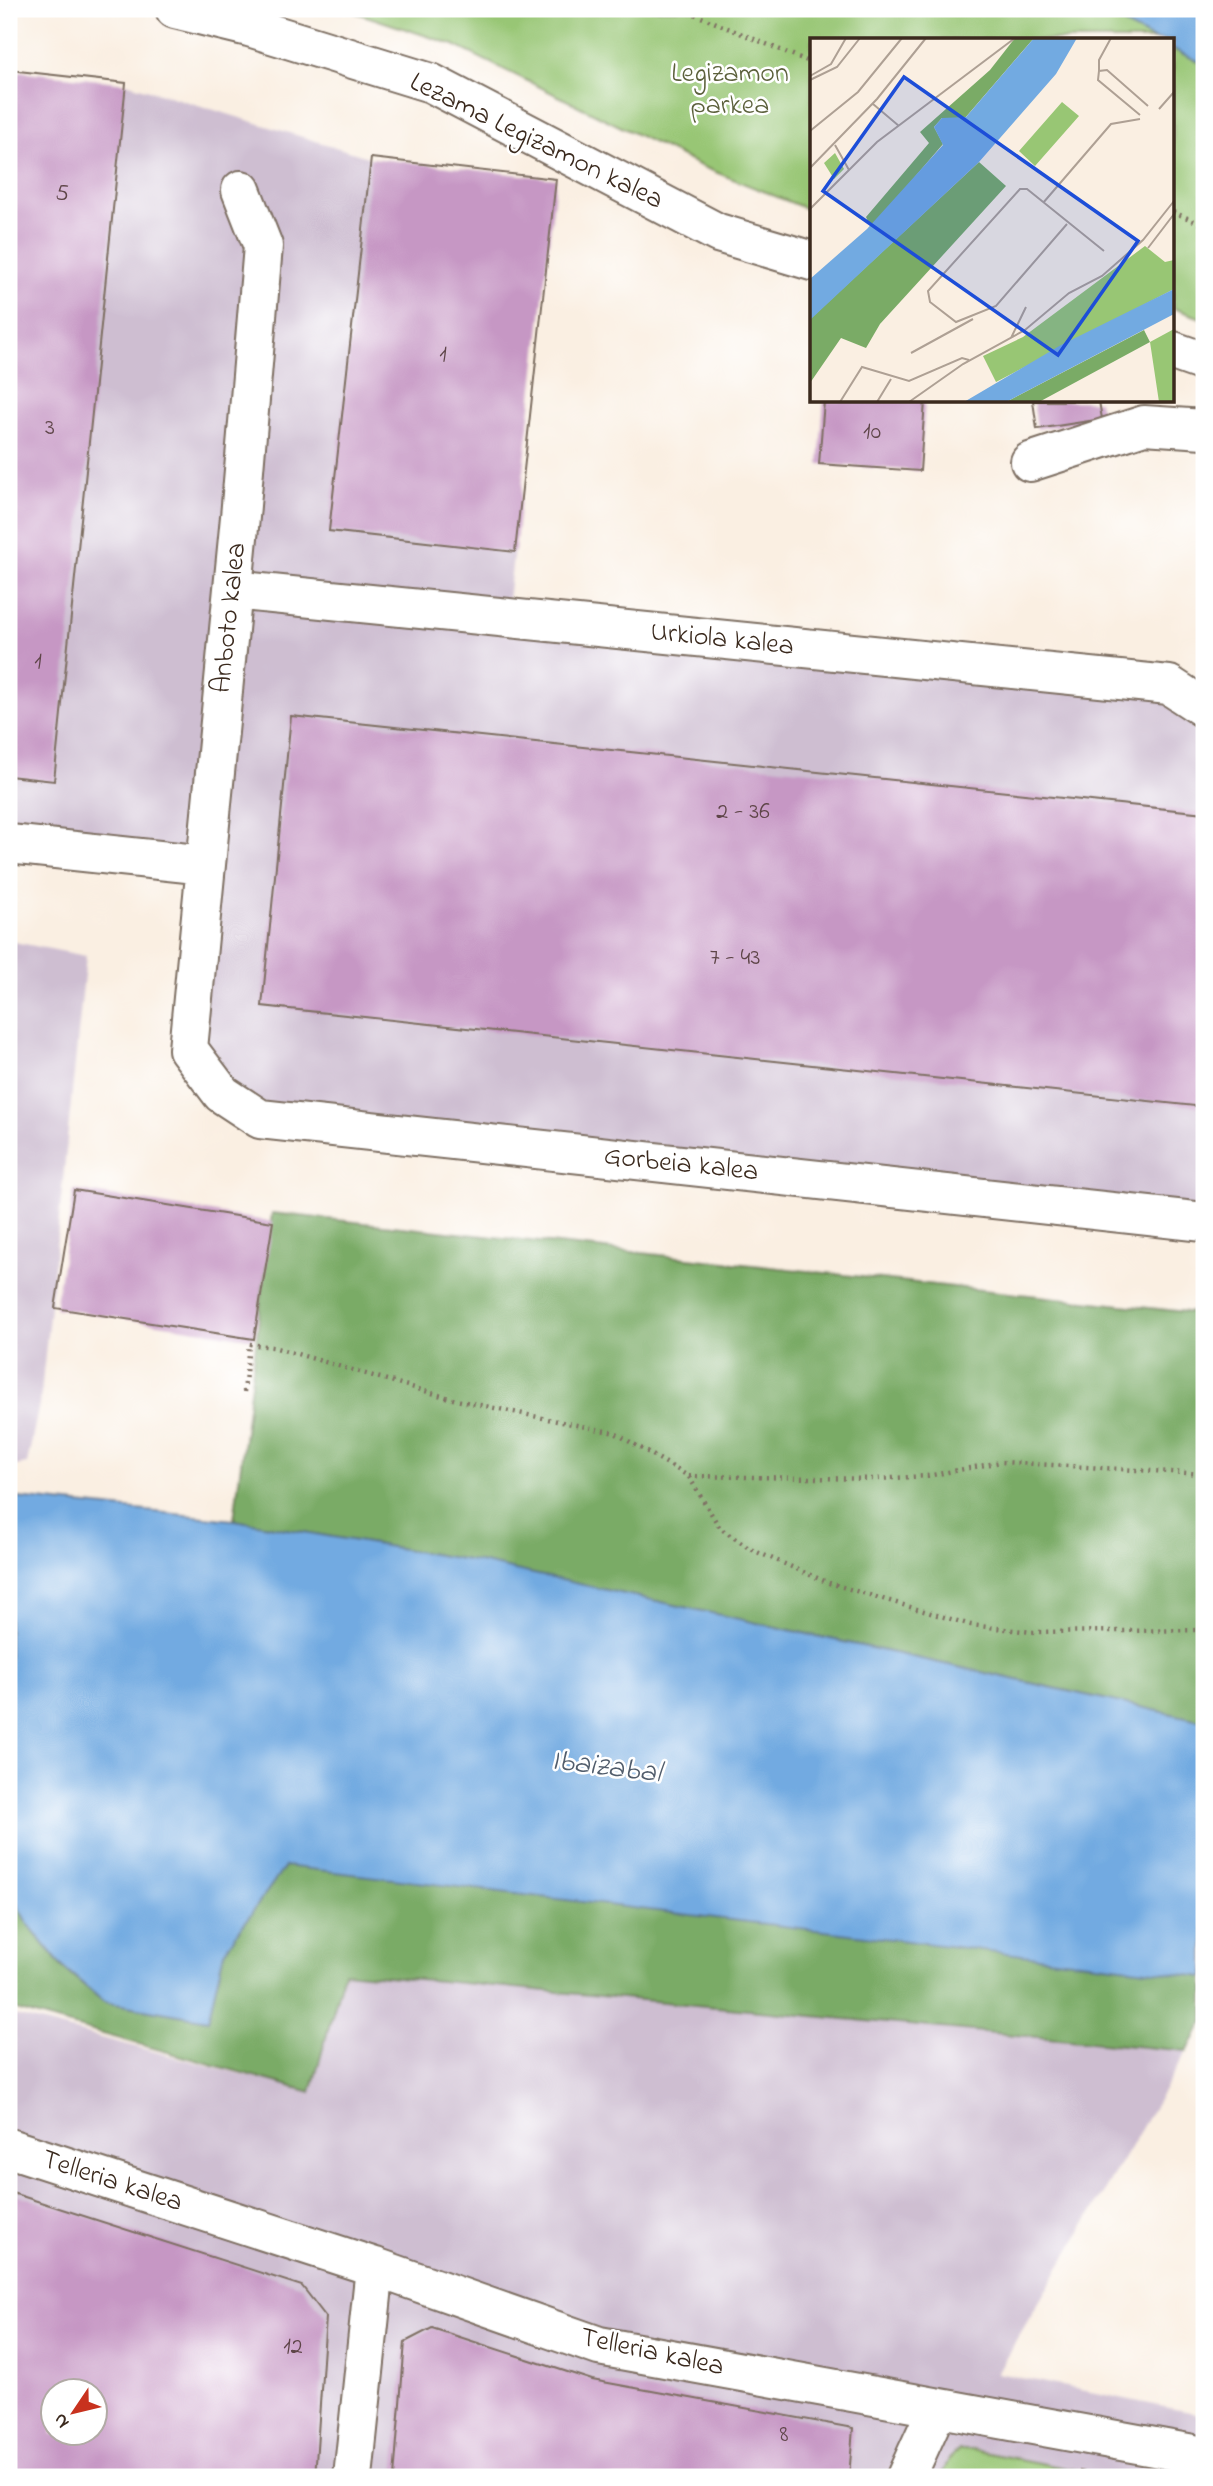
<svg xmlns="http://www.w3.org/2000/svg" width="1213" height="2486" font-family="'Indie Flower',sans-serif">
  <style>
    .industrial { fill: #cebed1; fill-rule: evenodd }
    .green { fill: #98c674; stroke: #6a7849; stroke-width: 2 }
    .forest { fill: #7aab66; stroke: #5a6a42; stroke-width: 2 }
    .water { fill: #72aae1; stroke: #566a80; stroke-width: 2 }
    .building { fill: #c697c4; fill-rule: evenodd }
    .lines { fill: none; stroke-linecap: round; stroke-linejoin: round }
    .minor-casing { stroke: #7e6f63; stroke-width: 42 }
    .path { stroke: #7e6f63; stroke-width: 4.5; stroke-dasharray: 2 5; stroke-linecap: butt }
    .minor { stroke: #fff; stroke-width: 38 }
    .labels { text-anchor: middle; dominant-baseline: central; stroke-width: 5; stroke-linejoin: round; paint-order: stroke }
    .number-label { font-size: 24px; fill: #5e4548 }
    .park-label { font-size: 28px; fill: #5c613c; stroke: #fff }
    .street-label { font-size: 28px; fill: #3b2a1e; stroke: #fff }
    .water-label { font-size: 30px; font-style: italic; fill: #515d6c; stroke: #fff }
    .inset-road { fill: none; stroke: #aea094; stroke-width: 2 }
    .view { fill: #1d4ed8; fill-opacity: 0.15; stroke: #1d4ed8; stroke-width: 3.5 }
    .inset-edge { fill: none; stroke: #3b2a1e; stroke-width: 3.5 }
  </style>
  <rect width="100%" height="100%" fill="#fff"/>
  <filter id="ink" filterUnits="userSpaceOnUse"><feTurbulence type="fractalNoise" baseFrequency=".0143" numOctaves="2"/><feDisplacementMap in="SourceGraphic" scale="14" xChannelSelector="R" yChannelSelector="G"/><feConvolveMatrix kernelMatrix="1 2 1 2 8 2 1 2 1" color-interpolation-filters="sRGB"/></filter>
  <filter id="wash" filterUnits="userSpaceOnUse"><feTurbulence type="fractalNoise" baseFrequency=".00686" numOctaves="4" result="noise"/><feDisplacementMap in="SourceGraphic" scale="28" xChannelSelector="R" yChannelSelector="G"/><feGaussianBlur stdDeviation="1.57" result="paint"/><feColorMatrix in="noise" values="0 0 0 0 0 0 0 0 0 0 0 0 0 0 0 0 0 1.4 0 .05"/><feComposite in="paint" operator="in"/></filter>
  <g filter="url(#wash)">
    <rect width="100%" height="100%" fill="#faefe2"/>
    <!-- industrial -->
    <path class="industrial" d="M9,70l117,13 245,75 185,21 -50,439 698,84v520l-944,-103 -72,-70 18,-184 -197,-21z
      M9,941l77,15 -45,438 -14,70 -18,3z
      M344,1972l843,79 -190,322 207,42v62h-1195v-463l302,78zM52,2392h42v42h-42z"/>
    <!-- green -->
    <path class="green" d="M345,9h749l61,31h-343v171l-109,-44 -249,-122z
      M1173,49l31,15v255l-31,-11z
      M959,2450h13l108,21 -3,6h-136l8,-18z"/>
    <!-- forest -->
    <path class="forest" d="M272,1213l932,101v407l-725,-159 -245,-42z
      M285,1866l919,97v59l-17,29 -843,-79 -33,120 -302,-84v-118l17,31 35,45 43,36 104,18 16,-68z"/>
    <!-- water -->
    <path class="water" d="M1094,9h110v55l-31,-15v-9h-18z
      M9,1497l225,23 245,42 725,159v256l-919,-111 -61,86 -16,68 -104,-18 -42,-36 -36,-45 -17,-31z"/>
    <g id="blocks">
      <!-- building -->
      <path class="building" d="M9,70l117,13 -72,698 -45,-5z
        M371,158l185,21 -41,373 -186,-21z
        M824,401h101l-5,70 -101,-7z
        M1033,401h66l3,18 -65,10z
        M291,716l913,97v294l-942,-101z
        M74,1190l199,32 -19,117 -199,-31z
        M9,2192l293,94 24,31 -11,160h-306zM52,2392h42v42h-42z
        M432,2328l160,52 261,48 -4,49h-455l11,-135z
        M1080,2471l26,5v1h-29z"/>
    </g>
  </g>
  <g filter="url(#ink)">
    <use href="#blocks" fill-opacity="0" stroke="#7e6f63" stroke-width="2"/>
    <g class="lines">
      <!-- minor casing -->
      <g class="minor-casing">
        <path id="minor" d="M175,9l74,18 182,56 287,150 94,28
          M241,190l22,56 -23,271 -52,532 34,45 38,25 944,103
          M1173,351l31,11
          M1030,462l114,-37 60,4
          M233,590l936,95 35,23
          M9,844l197,21
          M9,2148l366,119 224,79 605,110
          M353,2477l22,-210
          M906,2477l31,-68"/>
      </g>
      <!-- path -->
      <path class="path" d="M682,9l130,54
        M1173,212l31,13
        M244,1392l5,-48 24,3 183,53 159,33 73,43 189,3 50,-3 74,-14 203,12
        M689,1477l31,51 30,21 79,34 142,42 60,7 173,-2"/>
      <!-- minor -->
      <use href="#minor" class="minor"/>
    </g>
  </g>
  <g class="labels">
    <!-- number labels -->
    <g class="number-label">
      <text x="62" y="194">5</text>
      <text x="443" y="355">1</text>
      <text x="50" y="428">3</text>
      <text x="872" y="432">10</text>
      <text x="38" y="662">1</text>
      <text x="743" y="812">2 - 36</text>
      <text x="735" y="958">7 - 43</text>
      <text x="293" y="2347">12</text>
      <text x="784" y="2435">8</text>
    </g>
    <!-- park labels -->
    <g class="park-label">
      <text x="730" y="74">Legizamon<tspan x="730" dy="32">parkea</tspan></text>
    </g>
    <!-- street labels -->
    <g class="street-label">
      <text transform="translate(536 142) rotate(26)">Lezama Legizamon kalea</text>
      <text transform="translate(230 618) rotate(-84)">Anboto kalea</text>
      <text transform="translate(722 640) rotate(6)">Urkiola kalea</text>
      <text transform="translate(681 1165) rotate(6)">Gorbeia kalea</text>
      <text transform="translate(112 2182) rotate(18)">Telleria kalea</text>
      <text transform="translate(652 2353) rotate(12)">Telleria kalea</text>
    </g>
    <!-- water labels -->
    <g class="water-label">
      <text transform="translate(606 1768) rotate(7)">Ibaizabal</text>
    </g>
  </g>
  <!-- overview -->
  <g transform="translate(810 38)">
    <rect width="364" height="364" fill="#faefe2"/>
    <path d="M252,64l17,14 -44,50 -16,-15zM25,115l9,16 -10,10 -10,-16zM335,208l20,16 9,-2v29l-178,93 -13,-26 40,-19zM364,291v73h-15l-9,-60z" fill="#98c674"/>
    <path d="M205,0h19l-69,80h-23l-8,9 9,17 -72,84 -5,-11 63,-74 -9,-11 70,-62zM169,124l27,24 -126,138 -14,24 -25,-10 -31,45v-64zM334,292l6,12 -111,60h-33z" fill="#7aab66"/>
    <path d="M224,0h43l-21,36 -77,88 -169,158v-41l57,-50 76,-84 -9,-18 8,-9 24,-1zM364,251v25l-168,88h-42l97,-57z" fill="#72aae1"/>
    <path class="inset-road" d="M289,34v-12l12,-22M0,38l21,-12 15,-26M0,42l27,-13 23,-29M63,66l26,22M349,71l15,-17M330,77l-42,-35 1,-9 8,-1 41,36M0,93l48,-39 44,-54M25,107l14,25M0,130l67,-69 49,-61M233,165l68,-79 29,-5M0,171l67,-67 138,-104M257,186l-71,82 -40,16 -26,-20 -2,-11 92,-102h7l77,62M338,210l26,-34M201,300l15,-31M101,315l62,-34M30,364l22,-35 47,14 53,-23 7,2M67,364l14,-23M99,364l54,-38 62,-34 44,-37 33,-17 41,-36 31,-39"/>
    <path class="view" d="M94,39l234,164 -80,114 -235,-164z"/>
    <rect width="364" height="364" class="inset-edge"/>
  </g>
  <!-- margin -->
  <rect width="1213" height="2486" fill="none" stroke="#fff" stroke-width="35"/>
  <!-- north arrow -->
  <g transform="translate(74 2412) rotate(235)"><circle r="33" fill="#ffffff" stroke="#b1aaa5" stroke-width="2"/>
  <path d="M0-5L12 26L0 18L-12 26Z" fill="#c8321e"/>
  <text y="-10" font-size="19" font-weight="bold" text-anchor="middle" fill="#3b2a1e">N</text>
  </g>
</svg>
